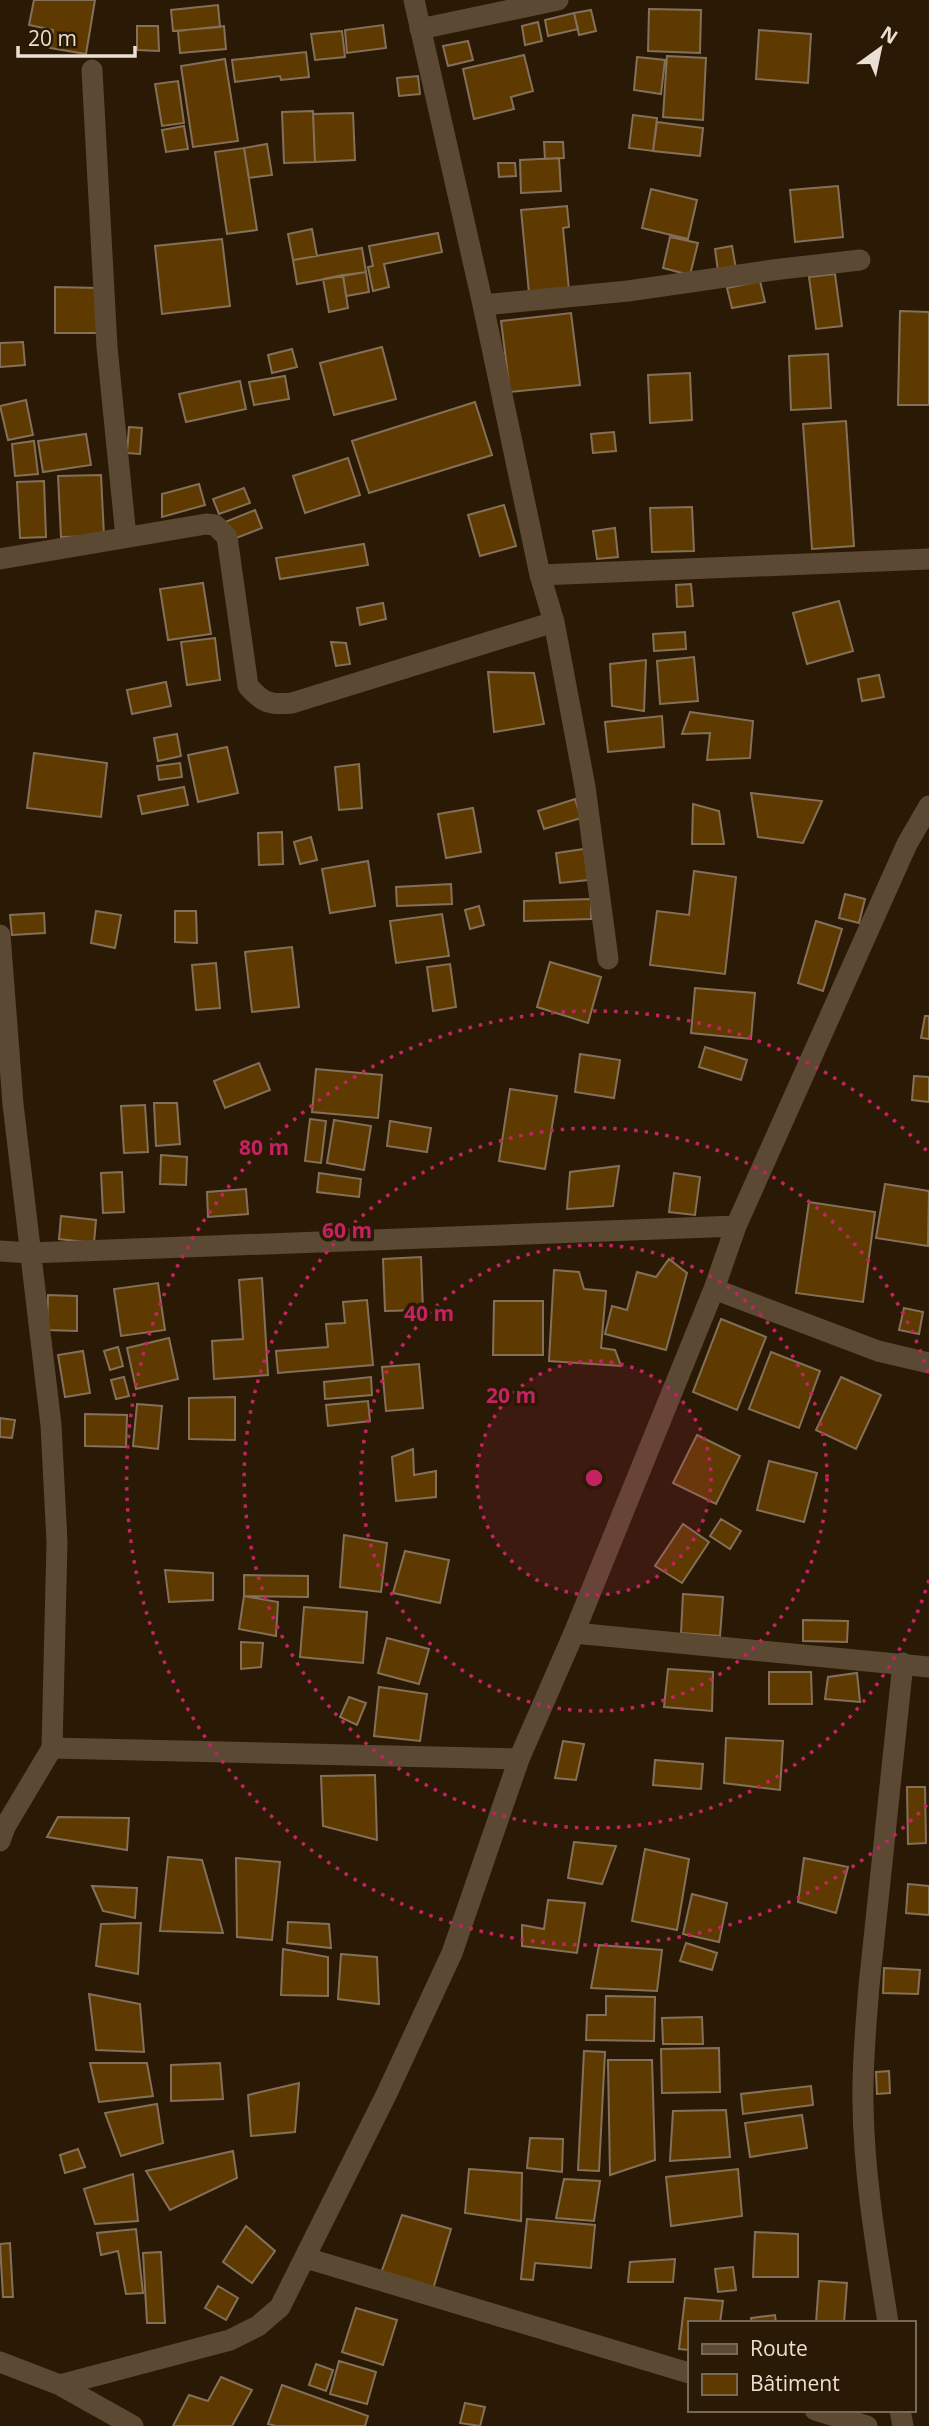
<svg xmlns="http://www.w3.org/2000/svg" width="929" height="2426" font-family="'Open Sans',sans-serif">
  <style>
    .building { fill: #5e3a00; stroke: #847059; stroke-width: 2 }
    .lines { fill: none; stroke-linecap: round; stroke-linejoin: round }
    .minor { stroke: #5c4933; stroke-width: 21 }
    .ring { fill: none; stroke: #c42261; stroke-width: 3.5; stroke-dasharray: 3.5 7 }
    .centre { fill: #c42261; stroke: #2a1a05; stroke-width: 3.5 }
    .ring-label { font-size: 21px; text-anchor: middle; font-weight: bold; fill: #c42261; stroke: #2a1a05; stroke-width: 7; stroke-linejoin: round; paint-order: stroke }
  </style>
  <rect width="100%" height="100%" fill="#2a1a05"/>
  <!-- building -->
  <path class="building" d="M34,0h61l-9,54 -36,-6 3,-18 -24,-5z
    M218,5l2,22 -47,4 -2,-21z
    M649,9l52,1 -1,43 -52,-2z
    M591,10l5,21 -17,4 -5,-22z
    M574,13l4,16 -30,7 -3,-16z
    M538,22l4,19 -17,4 -3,-19z
    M383,25l3,23 -39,5 -2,-23z
    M137,26h21l1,25 -22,-1z
    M224,26l2,23 -46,4 -2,-22z
    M759,30l52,4 -3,49 -52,-4z
    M342,31l3,26 -30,3 -4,-26z
    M468,41l5,19 -25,6 -5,-20z
    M306,52l3,25 -28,3 -1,-4 -45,6 -3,-22z
    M524,55l9,36 -22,6 3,12 -40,10 -11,-50z
    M667,56l39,2 -3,62 -40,-3z
    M637,57l28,3 -4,34 -27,-4z
    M225,59l13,82 -45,6 -12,-81z
    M418,76l2,18 -21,2 -2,-18z
    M178,81l6,42 -22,3 -7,-42z
    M313,111l2,51 -31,1 -2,-51z
    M353,113l2,47 -40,2 -2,-48z
    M633,115l24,3 -4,33 -24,-3z
    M657,122l46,6 -3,28 -47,-5z
    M184,126l4,23 -22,3 -4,-22z
    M544,142h19l1,16 -19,1z
    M267,144l5,31 -23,3 -5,-30z
    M244,148l13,82 -30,4 -12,-82z
    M559,158l2,33 -40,2 -1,-33z
    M498,163h17l1,13 -17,1z
    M838,186l5,51 -48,5 -5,-52z
    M651,189l46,11 -9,39 -46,-11z
    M567,206l2,21 -6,1 6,62 -40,3 -8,-83z
    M312,229l5,27 -24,4 -5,-26z
    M438,233l4,19 -58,12 5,23 -16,4 -5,-24 5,-1 -4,-20z
    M670,237l28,6 -8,32 -27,-7z
    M222,239l8,67 -68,8 -7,-68z
    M732,246l4,23 -18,2 -3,-22z
    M362,248l4,24 -69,12 -4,-24z
    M366,272l3,20 -23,4 -3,-21z
    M835,274l7,52 -26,3 -7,-52z
    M343,275l5,33 -19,4 -6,-33z
    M760,281l5,21 -33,6 -5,-20z
    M55,287l44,1v45h-44z
    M900,311l29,1v93h-31z
    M571,313l9,72 -70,7 -9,-71z
    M23,342l2,23 -25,2v-24z
    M382,347l14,52 -62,16 -14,-52z
    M292,349l5,18 -25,6 -4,-18z
    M828,354l3,54 -40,2 -2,-54z
    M690,373l2,47 -42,3 -2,-48z
    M285,376l4,23 -35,6 -5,-23z
    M240,381l6,28 -60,13 -7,-28z
    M26,400l7,35 -25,5 -8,-34z
    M475,402l17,53 -123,38 -17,-52z
    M846,421l8,125 -42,3 -9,-125z
    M129,427l13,1 -2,26 -13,-1z
    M614,432l2,19 -23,2 -2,-19z
    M86,434l5,31 -48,7 -5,-31z
    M34,441l4,33 -23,2 -3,-32z
    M348,458l12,37 -55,18 -12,-37z
    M101,475l3,61 -43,1 -3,-61z
    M44,481l2,56 -26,1 -3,-56z
    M199,484l6,21 -43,12v-23z
    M244,488l6,15 -31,11 -6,-15z
    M504,505l12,41 -36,10 -12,-41z
    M692,507l2,44 -42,1 -2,-44z
    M255,510l7,18 -31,12 -6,-18z
    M615,528l3,29 -21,2 -4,-28z
    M364,544l4,21 -88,14 -4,-21z
    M203,583l8,51 -43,6 -8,-51z
    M691,584l2,22 -16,1 -1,-22z
    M839,601l14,50 -46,13 -14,-51z
    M383,603l3,16 -26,6 -3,-17z
    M685,632l1,17 -32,2 -1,-17z
    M215,638l5,42 -33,5 -6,-43z
    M331,642l15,1 4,21 -14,2z
    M694,657l4,44 -38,3 -3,-43z
    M646,660l-2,51 -32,-5 -2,-42z
    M488,672l46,1 10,51 -50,8z
    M879,675l5,22 -22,4 -4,-22z
    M166,682l5,24 -39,8 -5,-24z
    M690,712l63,9 -3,37 -43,2 3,-27 -28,1z
    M662,716l2,31 -56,5 -3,-30z
    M177,734l4,22 -23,5 -4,-23z
    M227,747l11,46 -40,9 -10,-47z
    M34,753l73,10 -6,54 -74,-9z
    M180,763l2,14 -23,3 -2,-14z
    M359,764l3,44 -23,2 -4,-43z
    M184,787l4,18 -46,9 -4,-18z
    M751,793l71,8 -19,42 -45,-6z
    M575,799l6,19 -37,11 -6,-18z
    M693,804l26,7 5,33h-32z
    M473,808l8,44 -35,6 -8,-44z
    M282,832l1,32 -24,1 -1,-32z
    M311,837l6,23 -17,4 -6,-22z
    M584,849l4,31 -28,3 -4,-30z
    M368,861l7,45 -45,7 -8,-44z
    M694,871l42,6 -11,97 -75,-9 7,-54 32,4z
    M451,884l1,20 -55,2 -1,-19z
    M845,894l20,5 -6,24 -20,-5z
    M591,899v20l-67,2v-20z
    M479,906l5,19 -14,4 -5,-19z
    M96,911l25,4 -6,33 -24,-5z
    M175,911h21l1,32 -22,-1z
    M44,913l1,20 -33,2 -2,-20z
    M442,914l7,42 -53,7 -6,-42z
    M816,921l26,8 -19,62 -25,-8z
    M292,947l7,60 -47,5 -7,-60z
    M550,962l51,15 -13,46 -51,-16z
    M216,963l4,45 -24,2 -4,-45z
    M450,964l6,43 -23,4 -6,-44z
    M695,988l60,5 -4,46 -60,-6z
    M925,1016h4v23l-8,-1z
    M705,1047l42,13 -6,20 -42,-13z
    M580,1054l40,6 -6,38 -39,-6z
    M259,1063l11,27 -45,18 -11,-27z
    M316,1069l66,6 -4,43 -66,-6z
    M914,1076l15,1v25l-17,-2z
    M510,1089l47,7 -12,73 -46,-8z
    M154,1103h23l3,41 -24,2z
    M145,1105l3,47 -24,1 -3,-47z
    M310,1119l16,2 -5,42 -16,-2z
    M334,1120l37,6 -7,44 -37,-7z
    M390,1121l41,7 -4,24 -40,-6z
    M161,1155l26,2 -1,28 -26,-1z
    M619,1166l-6,40 -46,3 3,-37z
    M122,1172l2,40 -21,1 -2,-40z
    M319,1173l42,6 -2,18 -42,-5z
    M674,1173l26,4 -5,38 -26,-3z
    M885,1184l44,7 -1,55 -52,-8z
    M246,1189l2,25 -40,3 -1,-25z
    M809,1202l66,10 -12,90 -67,-9z
    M61,1216l35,4 -2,23 -35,-4z
    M421,1257l2,53 -38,1 -2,-52z
    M669,1259l18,14 -21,77 -61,-16 7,-28 15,4 10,-38 19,5z
    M554,1270l25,2 5,17 22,2 -5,57 14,2 6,16 -72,-5z
    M262,1278l6,97 -54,4 -2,-38 31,-2 -4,-59z
    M158,1283l7,47 -44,6 -7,-47z
    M48,1295l29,1v35l-30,-1z
    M367,1300l6,65 -95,8 -2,-22 52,-4 -2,-23 19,-1 -2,-21z
    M494,1301h49v54h-50z
    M904,1308l19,4 -4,22 -20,-4z
    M721,1319l45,18 -29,73 -44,-18z
    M169,1338l9,41 -42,10 -9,-41z
    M118,1347l5,19 -13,4 -6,-19z
    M83,1351l7,42 -25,4 -7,-42z
    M771,1352l49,19 -21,57 -50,-19z
    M419,1364l4,44 -37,3 -4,-44z
    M124,1377l5,19 -13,3 -5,-19z
    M371,1377l1,18 -47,4 -1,-17z
    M841,1377l40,18 -25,54 -40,-19z
    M235,1397v43l-46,-1v-41z
    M368,1401l2,20 -42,5 -2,-21z
    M137,1404l25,2 -4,43 -25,-3z
    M85,1414l42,1 -1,32 -41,-1z
    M0,1418l15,2 -3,18 -12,-1z
    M697,1435l43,21 -24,48 -43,-21z
    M413,1449l1,26 22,-4v26l-40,4 -4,-44z
    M769,1461l48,12 -13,49 -47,-12z
    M721,1519l20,12 -11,18 -20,-13z
    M683,1524l26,18 -27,41 -27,-17z
    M344,1535l43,8 -6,49 -41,-5z
    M405,1551l44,9 -9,43 -47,-10z
    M165,1570l48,3v27l-44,2z
    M244,1575l64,1v21l-64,-1z
    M683,1594l40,3 -3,39 -39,-3z
    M244,1596l34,6 -2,34 -37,-7z
    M304,1607l63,5 -4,51 -63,-6z
    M803,1620l45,1 -1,21 -44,-1z
    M387,1638l42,11 -10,35 -41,-11z
    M241,1642l22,1 -2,24 -20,2z
    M668,1669l45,3 -1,39 -48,-4z
    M769,1672h42l1,32h-43z
    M857,1673l3,29 -35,-3 3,-22z
    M379,1687l48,7 -7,47 -46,-5z
    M349,1697l17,6 -9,22 -17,-8z
    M726,1738l57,3 -3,49 -56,-7z
    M563,1741l21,3 -8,36 -21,-2z
    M655,1760l48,4 -2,25 -48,-4z
    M375,1775l2,65 -54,-14 -2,-50z
    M907,1787h18l1,56 -18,1z
    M58,1817l71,1 -2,32 -80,-13z
    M574,1842l42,4 -14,38 -34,-6z
    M645,1849l44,10 -12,71 -45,-9z
    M168,1857l34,3 21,73 -63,-2z
    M236,1858l44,4 -8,78 -35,-3z
    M804,1858l44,9 -12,46 -38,-11z
    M908,1884l21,2v29l-23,-2z
    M92,1886l45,2 -2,30 -32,-7z
    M692,1894l35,9 -8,39 -36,-8z
    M548,1900l37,3 -8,50 -55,-7v-21l22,4z
    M288,1922l41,2 2,24 -44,-5z
    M141,1923l-3,51 -42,-8 5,-42z
    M686,1943l31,10 -5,17 -32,-9z
    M599,1945l63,5 -5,41 -66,-3z
    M283,1949l45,8v39l-47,-1z
    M341,1954l36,3 2,47 -41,-5z
    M884,1968l36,2 -2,24 -35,-1z
    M89,1994l51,10 4,48 -48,-2z
    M606,1996l49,1 -1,44 -68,-1 1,-25h19z
    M702,2017l1,27h-40l-1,-26z
    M719,2048l1,44 -58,1 -1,-44z
    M584,2051l21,1 -6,119 -21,-1z
    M608,2060h44l3,100 -45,15z
    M90,2063h57l6,33 -54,6z
    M220,2063l3,36 -52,2v-36z
    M889,2071l1,22 -13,1 -1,-22z
    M299,2083l-4,49 -44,4 -3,-41z
    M811,2086l2,19 -70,9 -2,-20z
    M157,2104l6,39 -42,13 -16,-43z
    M726,2110l4,47 -60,4 3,-50z
    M802,2115l5,33 -57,9 -5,-34z
    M530,2138l33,1 -1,33 -35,-4z
    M78,2149l7,18 -20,6 -5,-18z
    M233,2151l4,27 -67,32 -24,-39z
    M469,2169l53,4 -1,48 -56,-8z
    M738,2169l4,47 -71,10 -5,-49z
    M133,2174l5,47 -43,3 -11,-35z
    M564,2179l36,2 -6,40 -38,-3z
    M402,2215l49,14 -18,60 -52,-16z
    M527,2219l68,6 -4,43 -56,-5 -2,17 -12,-1z
    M246,2226l29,25 -23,32 -29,-21z
    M136,2229l7,64 -17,1 -8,-43 -17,4 -4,-22z
    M755,2232l43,2v43h-45z
    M10,2243l3,54h-10l-3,-53z
    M161,2252l4,71h-18l-4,-70z
    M675,2259l-2,23h-45l2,-20z
    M733,2267l3,23 -18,2 -3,-23z
    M819,2281l28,2 -3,40h-28z
    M218,2286l20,12 -12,22 -21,-12z
    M685,2298l38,3 -3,22h-31v27l-10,-1z
    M356,2308l41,12 -14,45 -41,-13z
    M775,2315l1,8h-24l-1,-5z
    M339,2361l37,11 -9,32 -37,-10z
    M316,2364l17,6 -7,21 -17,-6z
    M221,2377l31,13 -20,36h-59l16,-31 19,6z
    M282,2385l86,31 -3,10h-89l-8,-2z
    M465,2403l20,4 -5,19 -20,-3z"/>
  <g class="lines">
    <!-- minor -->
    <path class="minor" d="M414,0l69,305 57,270 14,47 31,165 23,172
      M420,29l138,-29
      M92,70l15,277 19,190
      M483,305l145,-14 153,-22 79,-9
      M0,559l206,-35 9,1 12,12 21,149c15,17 21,19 44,17l262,-81
      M540,575l389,-16
      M0,935l13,169 38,321 6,117 -5,206 -47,79 -5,14
      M0,1251l30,2 706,-27
      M714,1289l164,62 51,12
      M574,1633l355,34
      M52,1748l467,11
      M306,2258l383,115
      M888,2323c-11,-72 -24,-146 -25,-219 -1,-40 3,-79 6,-118l34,-323
      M0,2362l60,23 73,41
      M60,2385l170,-45 28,-14 22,-19 107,-214 65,-140 67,-194 55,-126 140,-344 22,-63 171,-382 22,-38
      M815,2410l52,16
      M900,2410l3,16"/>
  </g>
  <!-- distance rings -->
  <circle cx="594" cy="1478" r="117" fill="#c42261" fill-opacity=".12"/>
  <g class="ring">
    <circle cx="594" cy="1478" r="117"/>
    <circle cx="594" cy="1478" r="233"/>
    <path d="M929 1580A350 350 0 1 1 929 1376"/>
    <path d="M927 1805A467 467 0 1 1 927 1151"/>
  </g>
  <circle cx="594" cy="1478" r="10" class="centre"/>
  <g class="ring-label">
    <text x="264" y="1155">80 m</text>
    <text x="347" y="1238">60 m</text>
    <text x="429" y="1321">40 m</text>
    <text x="511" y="1403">20 m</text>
  </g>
  <!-- legend -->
  <rect x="688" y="2321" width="228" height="91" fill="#2a1a05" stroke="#776957" stroke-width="2"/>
  <rect x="702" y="2344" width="35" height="10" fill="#5c4933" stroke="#776957" stroke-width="2"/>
  <text x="750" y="2356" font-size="21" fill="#eadfd2">Route</text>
  <rect x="702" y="2374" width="35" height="21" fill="#5e3a00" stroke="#776957" stroke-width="2"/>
  <text x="750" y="2391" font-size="21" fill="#eadfd2">Bâtiment</text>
  <!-- north arrow -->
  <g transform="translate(880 49) rotate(33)" stroke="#2a1a05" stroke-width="5" paint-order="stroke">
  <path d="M0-5L12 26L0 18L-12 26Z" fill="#eadfd2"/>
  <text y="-10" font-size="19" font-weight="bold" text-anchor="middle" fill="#eadfd2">N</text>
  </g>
  <!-- scale -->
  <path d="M18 46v10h117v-10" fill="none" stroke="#eadfd2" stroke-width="3.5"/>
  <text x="28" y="46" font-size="21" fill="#eadfd2" stroke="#2a1a05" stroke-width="5" paint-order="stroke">20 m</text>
</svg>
